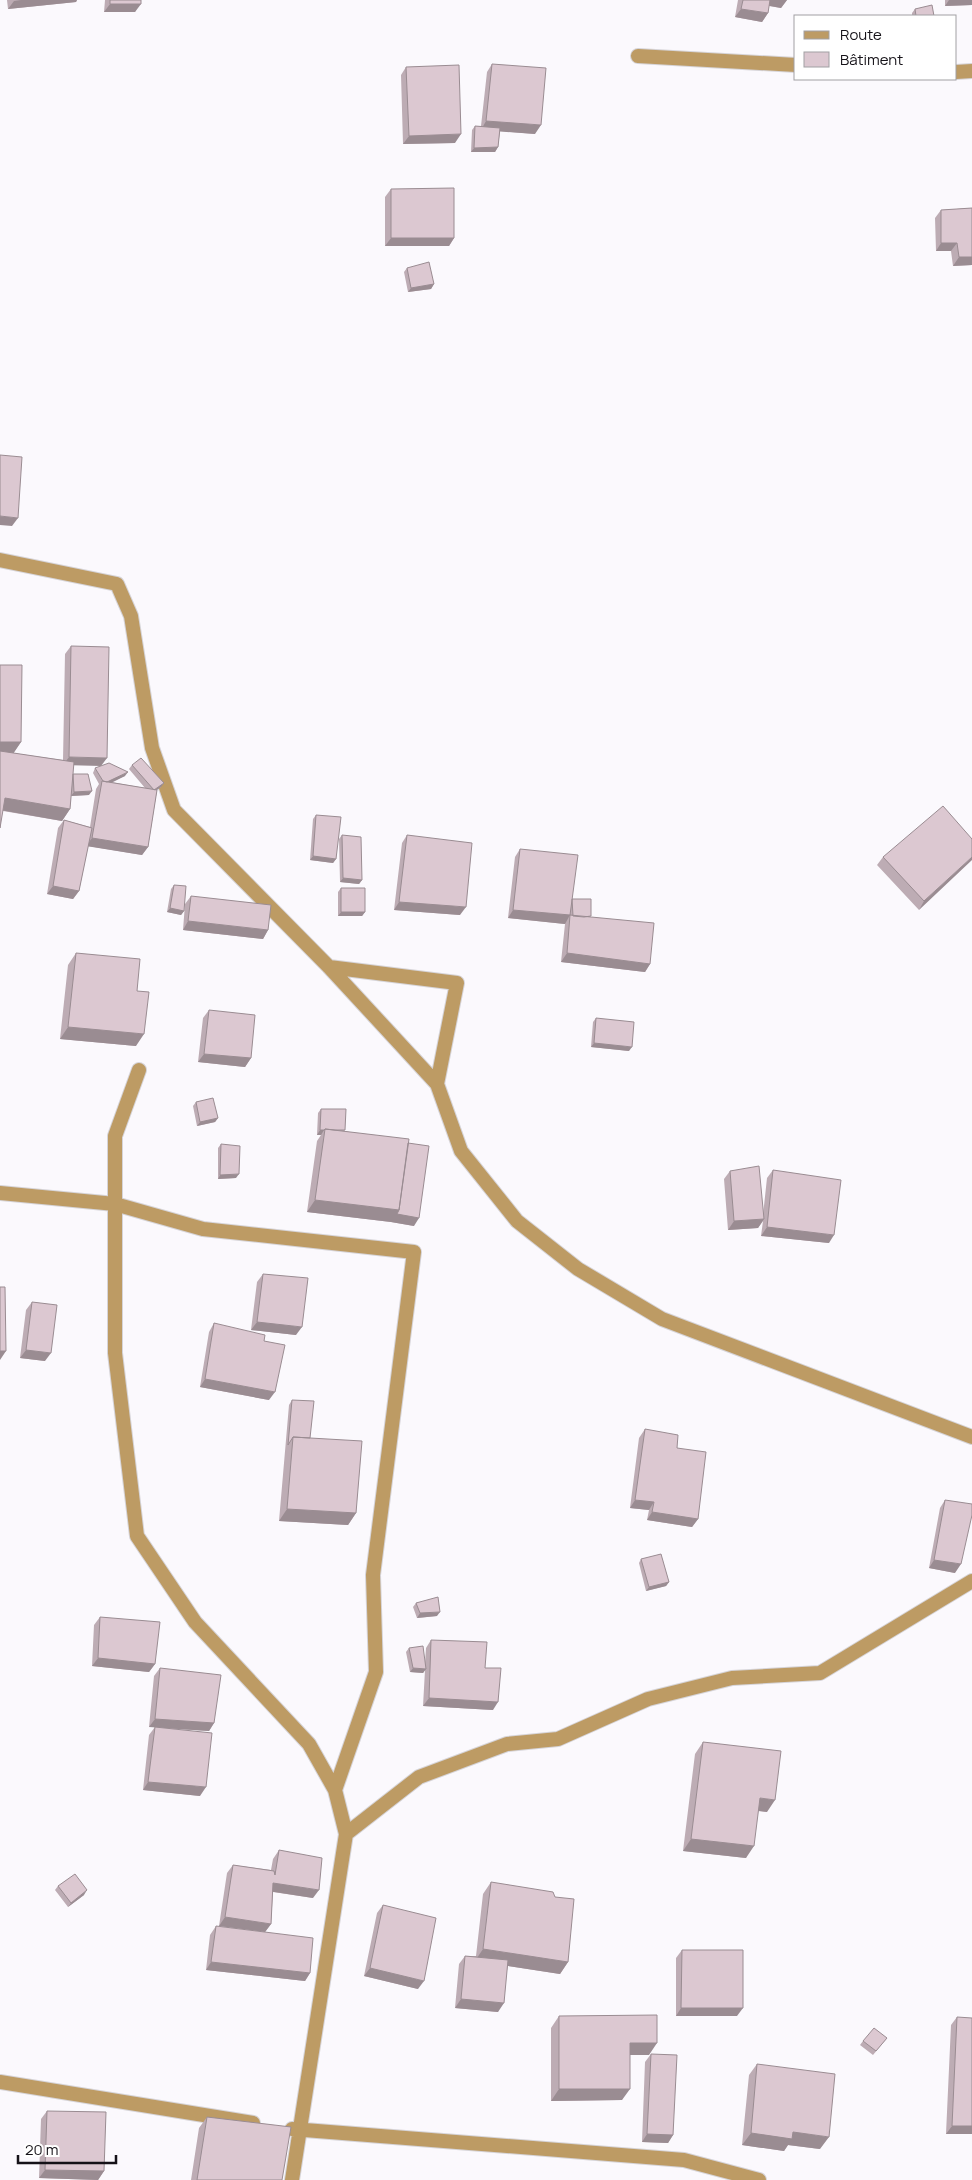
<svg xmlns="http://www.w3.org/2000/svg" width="972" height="2180" font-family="Manrope,sans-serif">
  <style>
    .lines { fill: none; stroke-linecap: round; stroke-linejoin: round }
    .minor-casing { stroke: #d6d4d8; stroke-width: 16 }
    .minor { stroke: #bd9b64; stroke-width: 14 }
    .wall { fill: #bdacb4 }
    .shaded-wall { fill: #9a8c92 }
    .building { fill: #dcc8d1; stroke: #9a8c92 }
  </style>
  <rect width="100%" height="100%" fill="#fbf9fd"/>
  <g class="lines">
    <!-- minor casing -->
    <g class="minor-casing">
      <path id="minor" d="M638,56l158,9
        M956,72l16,-1
        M0,560l117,24 14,32 21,132 22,62 155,157 128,16 -20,101 24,67 56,70 61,48 84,50 310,118
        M329,967l108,117
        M139,1070l-24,66v217l22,183 58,86 114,122 26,46 11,44 -54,346
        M0,1193l115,11 88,25 211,23 -41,323 3,97 -41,118
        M346,1834l73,-57 88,-33 51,-5 90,-40 84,-21 88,-5 152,-92
        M0,2082l253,41
        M292,2129l392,31 75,20"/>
    </g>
    <!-- minor -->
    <use href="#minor" class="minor"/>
  </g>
  <!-- wall -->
  <path class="wall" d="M7,0h70l-1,2 -68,7z
    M105,0h36l-6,12h-31z
    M738,0h49l-6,8 -12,-2 -1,7 -6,9 -27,-5z
    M945,0h27v5l-27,1z
    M915,9l19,7h-22v-3z
    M492,64l43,70 -35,-3 -2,16 -3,5h-24l1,-22 3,-4h6l6,-54z
    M406,67l49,76 -52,1 -2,-69z
    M391,189l63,49 -5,8h-64v-49z
    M972,208v57l-19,1 -2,-15h-15l-1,-33 6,-8z
    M407,268l27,16 -3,5 -23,3 -4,-20z
    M71,646l2,120v8l16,21 -18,1 -1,13 -8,12 -59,-10 -3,-146 21,77 -8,11 50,7 2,-106z
    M132,765l29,22 -4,3 -9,57 -6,8 -54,-9 -9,45 -6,8 -26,-5 11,-66 6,-8 26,7 6,-38 3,-5 -6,-11 2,-5 30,8 -14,6 34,6 -16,-19z
    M316,815l20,44 -3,4 -23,-3 3,-41z
    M342,835l20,45 -3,4 -19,-2 -1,-43z
    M407,835l53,80 -66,-5 8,-67z
    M972,839l-53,71 -42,-45 6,-8z
    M520,849l70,68 60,47 -5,8 -84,-10 4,-38 -57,-6 7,-61z
    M174,885l10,26 -3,4 -14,-3 4,-23z
    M341,888l24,24 -3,4h-24v-24z
    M191,896l77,34 -5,9 -80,-9 2,-26z
    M76,953l61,38 -1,55 -76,-7 8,-74z
    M209,1010l42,48 -6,9 -47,-5 5,-44z
    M596,1018l33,33 -38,-4 2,-25z
    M196,1102l22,16 -3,4 -18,4 -4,-20z
    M321,1109l24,21 -1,1 64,12 6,83 -23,-4 -84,-10 10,-71 4,-6h-4l1,-22z
    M221,1144l15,34 -18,1v-31z
    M773,1170l56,73 -68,-7 2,-15 -5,7 -30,2 -4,-51 6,-8 33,44 4,-37z
    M263,1274l33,61 -45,-5 6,-48z
    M32,1302l13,59 -25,-3 6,-48z
    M214,1323l50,18 5,59 -69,-13 9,-55z
    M292,1400l18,38 46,75 -8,12 -69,-4 10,-116z
    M645,1429l32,19 21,71 -6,8 -45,-7 2,-10 -19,-2 9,-70z
    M945,1500l10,73 -26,-5 11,-60z
    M641,1559l28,23 -3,4 -20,5 -7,-28z
    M416,1603l21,13 -20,2 -4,-11z
    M100,1617l55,47 -6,8 -57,-6 2,-41z
    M431,1640l54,28 8,42 -70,-4 2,-36 -2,3 -13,-1 -4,-20 3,-4 16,15 1,-15z
    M160,1668l54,55 -5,8 -50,-3 41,68 -57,-6 6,-55 6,-8h-6l5,-51z
    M703,1742l64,70 -9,-1 -12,47 -63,-7 12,-97z
    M279,1850l34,48 -40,-6 -2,32 -6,8 -46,-6 8,-53 6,-8 38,5 2,-11z
    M491,1882l77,80 -8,12 -52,-8 -10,46 -43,-4 4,-44 6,-8h11l7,-62z
    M58,1886l26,9 -16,12 -13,-17z
    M383,1905l35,84 -54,-13 13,-63z
    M216,1926l94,47 -5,8 -99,-11 4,-35z
    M682,1950l55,66h-61v-58z
    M559,2016l90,39h-19l-8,45 -71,1v-73z
    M957,2017l15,117h-26l5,-109z
    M887,2038l-14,17 -13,-10 3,-4z
    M651,2054l22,81 -5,8 -26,-1 3,-80z
    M757,2064l63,85 -32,-4 -4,6 -42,-6 7,-70z
    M47,2111l57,60 -6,9 -59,-2 2,-59z
    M207,2117l75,63h-91l8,-52z"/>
  <!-- shaded-wall -->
  <path class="shaded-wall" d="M21,0h56l-1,2 -68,7 6,-8z
    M769,0h18l-6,8 -16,-3z
    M949,0h23v5l-27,1z
    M110,4h31l-6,8h-31z
    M741,9l27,4 -6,9 -27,-5z
    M486,121l55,4 -6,9 -54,-4z
    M461,134l-6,9 -52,1 6,-8z
    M498,147l-3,5h-24l3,-4z
    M391,238h63l-5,8h-64z
    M941,243h16l-6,8h-15z
    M959,257h13v8l-19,1z
    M434,284l-3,5 -23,3 3,-4z
    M0,516l18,2 -6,8 -12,-1z
    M0,742h21l-8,12 -13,-1z
    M69,757l38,1 -6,8 -38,-1z
    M128,772l-3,4 -24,12 3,-5z
    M164,783l-3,4 -10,7 3,-4z
    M92,791l-3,4 -18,1 3,-4z
    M5,798l65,11 -8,12 -62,-11z
    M92,838l56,9 -6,8 -56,-9z
    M313,856l23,3 -3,4 -23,-3z
    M972,857v3l-53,50 5,-9z
    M343,878l19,2 -3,4 -19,-2z
    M53,886l26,5 -6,8 -26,-5z
    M399,902l67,5 -6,8 -66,-5z
    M170,908l14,3 -3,4 -14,-3z
    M513,910l57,5 -5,9 -57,-6z
    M341,912h24l-3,4h-24z
    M188,921l80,9 -5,9 -80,-9z
    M567,953l83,11 -5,8 -84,-10z
    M68,1027l76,7 -8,12 -76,-7z
    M594,1043l38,4 -3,4 -38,-4z
    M204,1054l47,4 -6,9 -47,-5z
    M218,1118l-3,4 -18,4 3,-4z
    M320,1130h4l-3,5h-4z
    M239,1174l-3,4 -18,1 2,-4z
    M315,1200l84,10 20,8 -5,8 -23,-4 -84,-10z
    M764,1219l-6,9 -30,2 6,-9z
    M767,1227l67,8 -5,8 -68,-7z
    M257,1322l45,5 -6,8 -45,-5z
    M26,1350l25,3 -6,8 -25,-3z
    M0,1351h6l-6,9z
    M205,1379l70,13 -6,8 -69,-13z
    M635,1500l19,2 -5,8 -19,-2z
    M287,1509l69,4 -8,12 -69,-4z
    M652,1512l46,7 -6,8 -45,-7z
    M934,1560l27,4 -6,9 -26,-5z
    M669,1582l-3,4 -20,5 3,-4z
    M440,1612l-3,4 -20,2 3,-5z
    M98,1658l57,6 -6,8 -57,-6z
    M413,1668l13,1 -3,4 -13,-1z
    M429,1698l69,4 -5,8 -70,-4z
    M155,1719l59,4 -5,8 -60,-4z
    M148,1782l58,5 -6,9 -57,-6z
    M760,1798l15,2 -8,12 -15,-2z
    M691,1839l63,7 -8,12 -63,-7z
    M273,1883l46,7 -6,8 -45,-7z
    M87,1890l-3,5 -16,12 3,-4z
    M225,1917l46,7 -6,8 -46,-6z
    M483,1949l85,13 -8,12 -85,-13z
    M211,1962l99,11 -5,8 -99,-11z
    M370,1968l54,13 -6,8 -54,-13z
    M461,1999l43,4 -6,9 -43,-4z
    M681,2008h62l-6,8h-61z
    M630,2043h27l-8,12h-28z
    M559,2089h71l-8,11 -71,1z
    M952,2126h20v8h-26z
    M793,2132l36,5 -9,12 -32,-4 -4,6 -42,-6 9,-12z
    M647,2134l26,1 -5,8 -26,-1z
    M45,2170l59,1 -6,9 -59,-2z"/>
  <!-- building -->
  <path class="building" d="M110,0h31v4h-31z
    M743,0h27l-2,13 -27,-4z
    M932,5l2,11h-18l-1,-7z
    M492,64l54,4 -5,57 -55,-4z
    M459,65l2,69 -52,2 -3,-69z
    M475,126l25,2 -2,19 -24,1z
    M454,188v50h-63v-49z
    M972,208v49h-13l-2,-14h-16v-33z
    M429,262l5,22 -23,4 -4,-20z
    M0,455l22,2 -4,61 -18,-2z
    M71,646l38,1 -2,111 -38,-1z
    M0,665h22l-1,77h-21z
    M0,751l74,11 -4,47 -65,-11 -5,30z
    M141,758l23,25 -10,7 -22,-25z
    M109,763l19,9 -21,10 -4,-1 -8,-13z
    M73,774h15l4,17 -18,1z
    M102,781l55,9 -9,57 -56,-9z
    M943,806l29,33v18l-48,44 -41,-44z
    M316,815l25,2 -5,42 -23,-3z
    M64,820l28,8 -13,63 -26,-5z
    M342,835l19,2 1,43 -19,-2z
    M407,835l65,8 -6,64 -67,-5z
    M520,849l58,6 -8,60 -57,-5z
    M174,885l12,1 -2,25 -14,-3z
    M341,888h24v24h-24z
    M191,896l80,9 -3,25 -80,-9z
    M572,899h19v17l-7,1 -11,-1z
    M570,915l84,8 -4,41 -83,-11z
    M76,953l64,6 -3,32 12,1 -5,42 -76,-7z
    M209,1010l46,5 -4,43 -47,-4z
    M596,1018l38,4 -2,25 -38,-4z
    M213,1098l5,20 -18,4 -4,-20z
    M321,1109h25l-1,21h-10l-10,-1 -1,1h-4z
    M325,1129l84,10 -10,71 -84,-10z
    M408,1143l21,3 -10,72 -22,-4 2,-4z
    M221,1144l19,2 -1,28 -19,1z
    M759,1166l5,53 -30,2 -4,-50z
    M773,1170l68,10 -7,55 -67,-8z
    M263,1274l45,4 -6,49 -45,-5z
    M0,1287h5l1,64h-6z
    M32,1302l25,3 -6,48 -25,-3z
    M214,1323l51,12 -1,6 21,4 -10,47 -70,-13z
    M292,1400l22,1 -4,37 -17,-1 -5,8z
    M645,1429l33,6 -1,13 29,4 -8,67 -46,-7 2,-10 -19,-2z
    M293,1437l69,4 -6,72 -69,-4z
    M945,1500l27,4v11l-11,49 -27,-4z
    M661,1554l8,28 -20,5 -8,-28z
    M438,1597l2,15 -20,1 -4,-10z
    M100,1617l60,5 -5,42 -57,-6z
    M431,1640l56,2 -2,26h16l-3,34 -69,-4z
    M423,1646l3,23 -13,-1 -4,-20z
    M160,1668l61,7 -7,48 -59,-4z
    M155,1727l57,6 -6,54 -58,-5z
    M703,1742l78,9 -6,49 -15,-2 -6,48 -63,-7z
    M279,1850l43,8 -3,32 -46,-7 -2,41 -46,-7 8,-52 41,6 1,4z
    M75,1874l12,16 -16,13 -13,-17z
    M491,1882l62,10 2,5 19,2 -6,63 -85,-13z
    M383,1905l53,13 -12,63 -54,-13z
    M216,1926l97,12 -3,35 -99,-11z
    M682,1950h61v58h-62z
    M465,1956l43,4 -4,43 -43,-4z
    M657,2015v28h-27v46h-71v-73z
    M957,2017l15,1v108h-20z
    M874,2028l13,10 -11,13 -13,-10z
    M651,2054l26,1 -4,80 -26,-1z
    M757,2064l78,10 -6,63 -36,-5 -1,7 -41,-6z
    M47,2111l59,1 -2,59 -59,-1z
    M207,2117l84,10 -9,53h-85z"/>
  <!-- legend -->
  <rect x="794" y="15" width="162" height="65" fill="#ffffff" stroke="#a1a0a3"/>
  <rect x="804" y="31" width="25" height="8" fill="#bd9b64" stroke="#a1a0a3"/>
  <text x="840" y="40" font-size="15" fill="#151218">Route</text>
  <rect x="804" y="52" width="25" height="15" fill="#dcc8d1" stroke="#a1a0a3"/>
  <text x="840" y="65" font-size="15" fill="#151218">Bâtiment</text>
  <!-- scale -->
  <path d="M18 2155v8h98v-8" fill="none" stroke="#151218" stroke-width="2.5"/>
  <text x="25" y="2155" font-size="15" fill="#151218" stroke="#ffffff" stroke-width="4" paint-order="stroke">20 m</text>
</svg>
